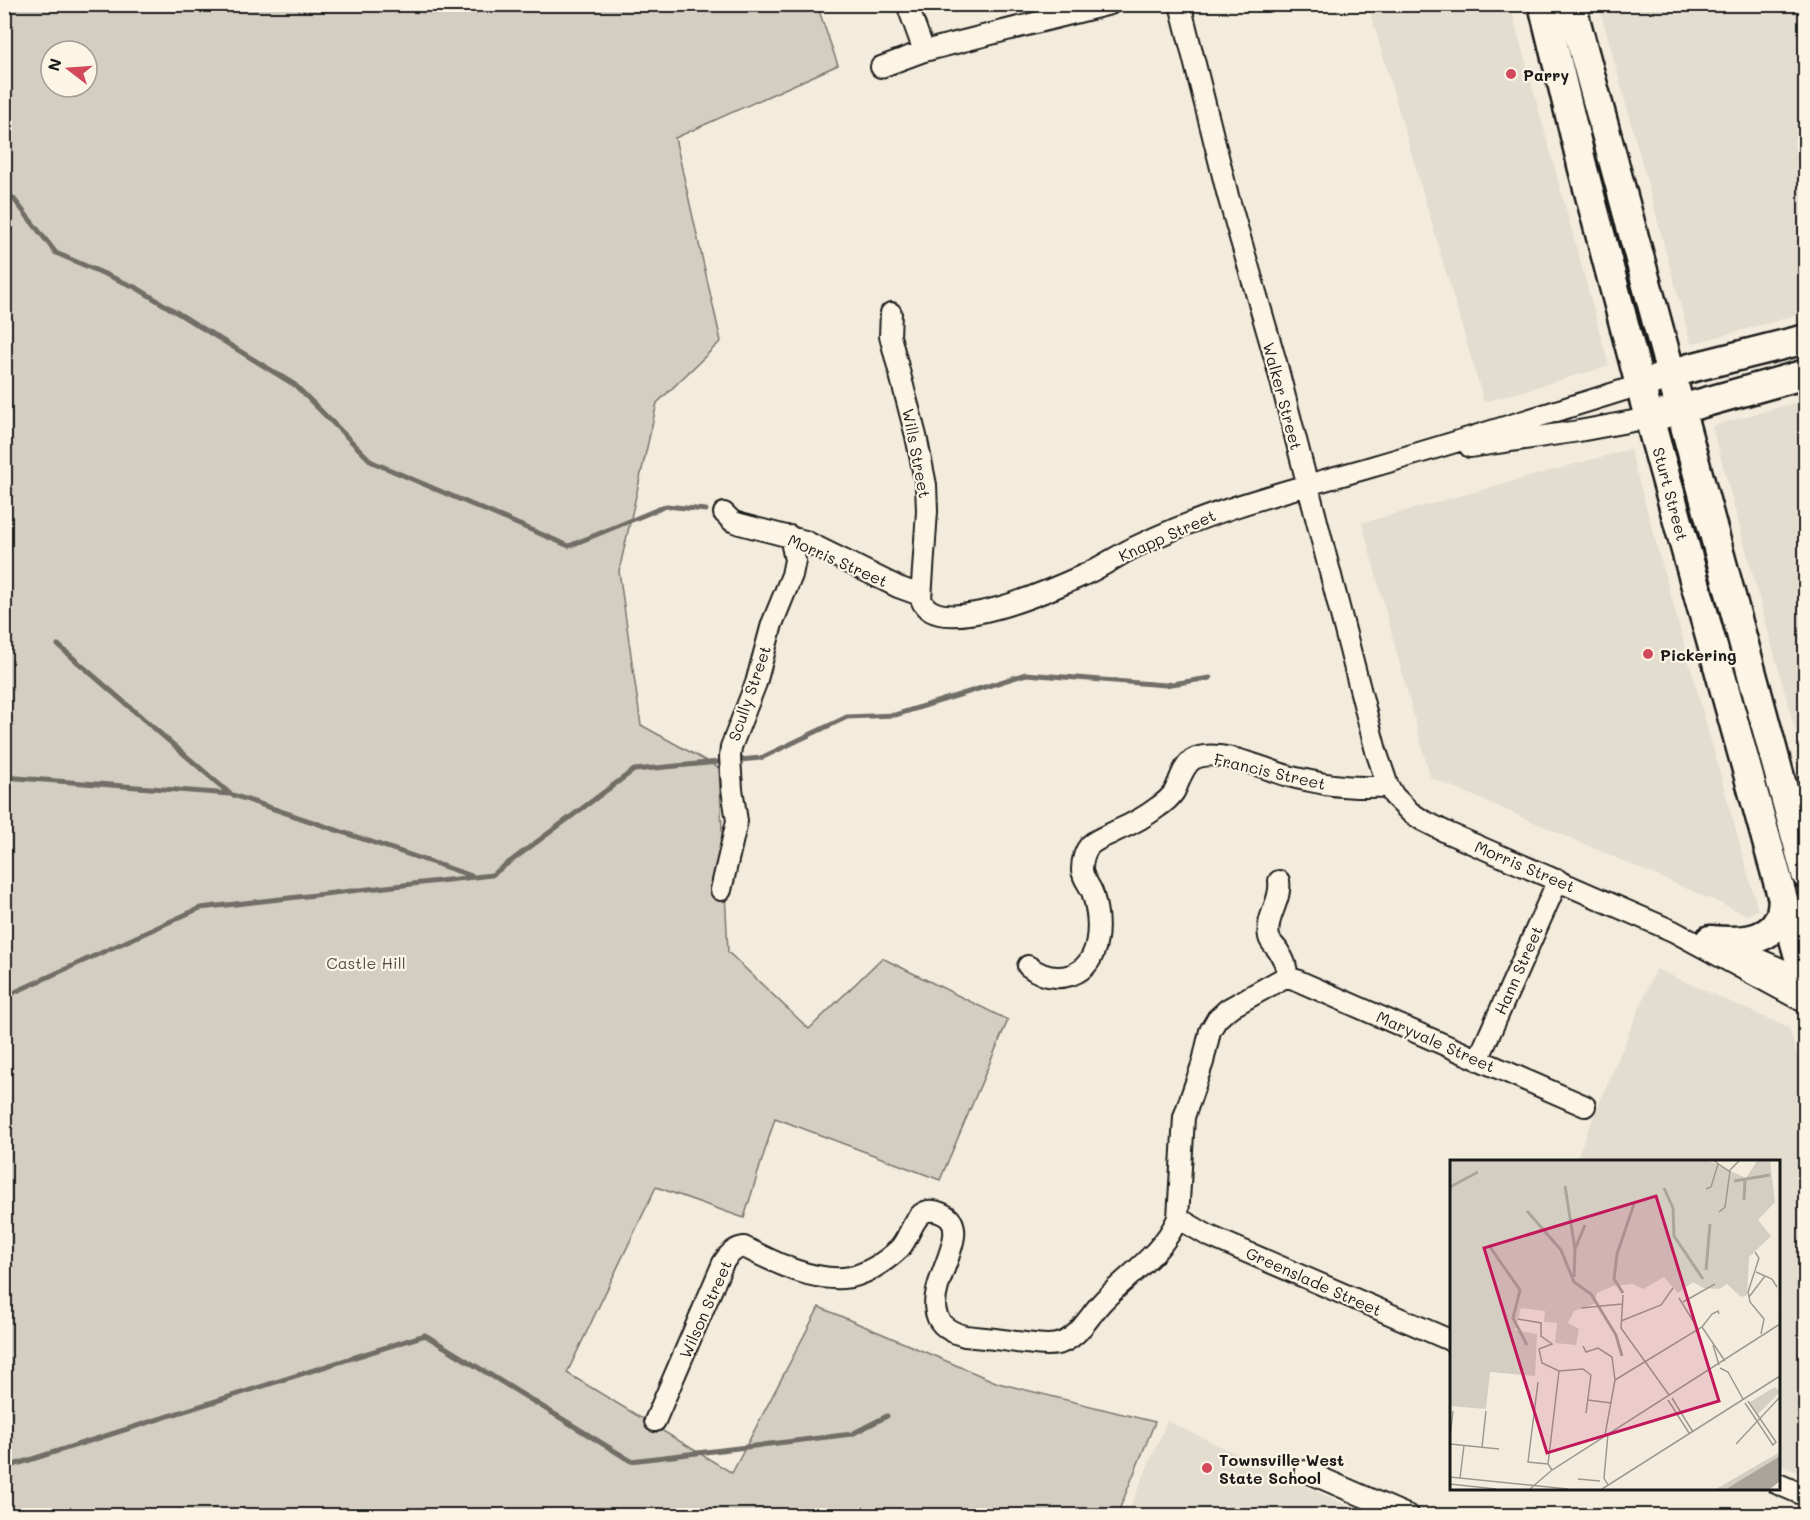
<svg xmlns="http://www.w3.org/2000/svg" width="1810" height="1520" font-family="Mali,sans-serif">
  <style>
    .built { fill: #e3ddcf }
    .green { fill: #d3cec1; stroke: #78756e; stroke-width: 1.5; fill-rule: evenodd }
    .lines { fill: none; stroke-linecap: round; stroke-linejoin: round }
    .stream { stroke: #716e68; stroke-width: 5 }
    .street-casing { stroke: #1c1c1c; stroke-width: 24 }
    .secondary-casing { stroke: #1c1c1c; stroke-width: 33 }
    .street { stroke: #fcf5e5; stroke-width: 20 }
    .secondary { stroke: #fcf5e5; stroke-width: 28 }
    .poi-dot { fill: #d1495b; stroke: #fcf5e5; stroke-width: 2 }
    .labels { text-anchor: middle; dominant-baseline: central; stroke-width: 4.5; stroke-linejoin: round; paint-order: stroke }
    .poi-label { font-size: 16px; font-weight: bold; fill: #1c1c1c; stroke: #fcf5e5; text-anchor: start }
    .street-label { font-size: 16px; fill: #1c1c1c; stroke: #fcf5e5 }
    .park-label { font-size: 16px; fill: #53514e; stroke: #fcf5e5 }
    .inset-river { fill: none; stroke: #aaa59b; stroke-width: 3 }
    .inset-road { fill: none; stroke: #9d9990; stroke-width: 1.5 }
    .view { fill: #c2185b; fill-opacity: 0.15; stroke: #c2185b; stroke-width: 3 }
    .inset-edge { fill: none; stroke: #1c1c1c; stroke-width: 3 }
  </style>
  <rect width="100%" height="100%" fill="#f3ecdd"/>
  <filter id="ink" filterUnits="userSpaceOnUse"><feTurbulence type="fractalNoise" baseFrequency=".0167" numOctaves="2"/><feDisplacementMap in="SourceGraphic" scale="12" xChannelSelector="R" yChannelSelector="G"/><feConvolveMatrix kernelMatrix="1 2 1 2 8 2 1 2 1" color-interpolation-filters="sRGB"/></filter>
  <g filter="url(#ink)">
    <!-- built -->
    <path class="built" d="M1368,5h142l99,361 -125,36z
      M1599,5h206v308l-114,31z
      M1805,400h1l-1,366 -93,-340z
      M1630,449l128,461 -11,5 -317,-138 -68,-254z
      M1656,969l133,59 17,58 -1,390 -26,-12 -1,-302 -203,-1z
      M1167,1421l200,94h-240z"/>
    <!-- green -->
    <path class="green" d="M5,5h812l21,60 -163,73 46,203 -64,62 -38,168 22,154 78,43 9,184 81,77 73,-71 126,62 -68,160 -165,-62 -31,100 -88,-31 -89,186 165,100 87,-166 179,76 157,39 -38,93 -1112,1zM51,51h36v36h-36z"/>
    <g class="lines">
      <!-- stream -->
      <path class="stream" d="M13,198l43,55 81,35 158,97 77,77 197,84 97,-40 40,4
        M58,645l171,148
        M4,777l226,17 242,82
        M4,997l196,-89 292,-33 142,-105 127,-12 86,-41 48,-2 131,-41 139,11 45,-7
        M4,1468l421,-133 206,126 221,-27 35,-18"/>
      <!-- street casing -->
      <g class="street-casing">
        <path id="street" d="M907,4l17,47
          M1180,4l48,192 48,166 100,389 12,35 6,10 16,16 12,8 26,13 225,98 133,72
          M881,67l43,-16 186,-47
          M891,313l-1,23 26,100 10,49 1,26 -6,88c15,44 139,-13 167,-26 16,-8 31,-18 47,-26 75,-37 156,-57 236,-80 90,-26 179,-54 269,-82
          M1470,447l109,-16 70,-13
          M724,513l8,8 8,3 65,17 93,46 22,8
          M1279,881c3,20 -14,36 -10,56 1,5 5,8 8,12 6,9 10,16 10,27
          M721,890l16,-69 -5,-32 -2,-32 1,-10 25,-64 16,-59 20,-49 3,-15 -5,-24
          M1725,945l80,34
          M1028,966c13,10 27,14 43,9 31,-11 30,-53 22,-80 -2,-9 -10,-15 -11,-25 0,-9 2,-18 8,-25 8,-7 19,-10 28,-15 14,-6 27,-13 40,-23 6,-4 12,-9 16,-15 6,-11 8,-24 18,-32 21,-14 71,8 93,15 13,4 26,6 40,9 21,3 42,4 63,2
          M1287,976l298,130
          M1478,1060l80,-180
          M1178,1218l29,17 245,106
          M655,1421l68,-158c5,-8 11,-15 21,-16 31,15 63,33 99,31 20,-1 42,-16 56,-29 14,-14 15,-49 44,-35 42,20 -53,103 22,122 17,2 34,3 51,6 14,1 28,5 41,2 22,-5 32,-29 47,-44 25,-26 59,-47 74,-82l6,-101 19,-55 7,-31 7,-12 11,-10 59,-33
          M1305,1471l104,45
          M1778,1484l28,12"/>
      </g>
      <!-- secondary casing -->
      <g class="secondary-casing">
        <path id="secondary" d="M1543,4l40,165 57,216 166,597
          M1571,4l235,870
          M1651,381l39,-13 116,-29
          M1663,414l143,-40
          M1710,940c23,2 58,4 69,-21 3,-6 3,-13 4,-19"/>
      </g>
      <!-- street -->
      <use href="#street" class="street"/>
      <!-- secondary -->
      <use href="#secondary" class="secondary"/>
    </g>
  </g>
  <!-- markers -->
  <g class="poi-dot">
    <circle cx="1511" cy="74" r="6"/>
    <circle cx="1648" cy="654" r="6"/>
    <circle cx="1207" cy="1468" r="6"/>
  </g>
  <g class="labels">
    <!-- poi labels -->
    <g class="poi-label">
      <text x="1523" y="74">Parry</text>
      <text x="1660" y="654">Pickering</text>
      <text x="1219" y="1459">Townsville West<tspan x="1219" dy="18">State School</tspan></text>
    </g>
    <!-- street labels -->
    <g class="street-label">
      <text transform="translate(1283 396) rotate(75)">Walker Street</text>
      <text transform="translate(917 453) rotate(79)">Wills Street</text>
      <text transform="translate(1671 494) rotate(75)">Sturt Street</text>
      <text transform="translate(1167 535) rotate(-24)">Knapp Street</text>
      <text transform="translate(838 560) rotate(24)">Morris Street</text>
      <text transform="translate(749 693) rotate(-71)">Scully Street</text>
      <text transform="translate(1270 771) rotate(13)">Francis Street</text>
      <text transform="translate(1525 866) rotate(23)">Morris Street</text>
      <text transform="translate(1518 970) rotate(-66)">Hann Street</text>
      <text transform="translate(1436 1041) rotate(24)">Maryvale Street</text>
      <text transform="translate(1314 1281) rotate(24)">Greenslade Street</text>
      <text transform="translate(705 1309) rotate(-66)">Wilson Street</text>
    </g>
    <!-- park labels -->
    <g class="park-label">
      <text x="366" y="962">Castle Hill</text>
    </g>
  </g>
  <!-- overview -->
  <g transform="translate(1450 1160)">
    <rect width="330" height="330" fill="#f3ecdd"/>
    <path d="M0,1h259l37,17 11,-17h13l5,41 -17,18 13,16 -22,21 -2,38 -6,2 -14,-13 -7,5 -17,-1 -10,-6 -15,11 -14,-16 -21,12 -10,-5 -20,2 -16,7 -3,11 -20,7 -6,12 11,6 -3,16 -21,-2 2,-20 -13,-1 1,-11 -24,-3 -6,22 22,4 -2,42 -45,-4 -4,37 -36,-3zM325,227l5,5 -22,22 -8,-12zM330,292v4l-54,33h-10z" fill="#d3cec1"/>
    <path d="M330,296v25l-10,8h-44z" fill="#aaa59b"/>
    <path class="inset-river" d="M284,21l36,-6M115,26l10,63 -1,28M0,27l28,-15M214,28l9,20 1,28 29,43M294,40l1,-20M77,51l34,39 13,32 17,12 25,41 6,21M40,87l30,43 -7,28 14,27M125,89l10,-24M256,110l4,-46M173,133l-9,-14 3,-25 17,-50"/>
    <path class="inset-road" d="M264,1l15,10 10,-10M256,29l5,-2 7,-23M269,52l6,-5 5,-36M305,92l4,6 -11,34 2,10 14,17 -3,15M306,112l16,7 5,8M173,135l-2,33 48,67M299,137l16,-21M229,138l19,31M233,142l32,-18M131,148l41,-4M68,159l23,4v13l11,8 -13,5 3,14 17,8 24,-2 8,6M171,161l40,-16 12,-17M252,167l23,34M263,185l6,20M133,186l3,6 12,-4 14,9 3,23M270,208l8,4 15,27M165,220l87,-53 10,-13 6,-3 1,3M88,222l-10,80 20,2 4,6M222,238l21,34M138,240l23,3M218,240l21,33M295,243l28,42 3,-3 -28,-41M136,253l5,-38M155,275l10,-55M0,278l3,-27M0,284l49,5M286,284l44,-47M32,287l4,-36M98,304l11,-93M0,317l118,12M10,318l4,-33M128,319l22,2M0,324l46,5M158,325l-4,-7 4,-44M80,329l22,-19 228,-146M152,329l178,-113"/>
    <path class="view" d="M206,36l63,205 -172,52 -63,-205z"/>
    <rect width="330" height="330" class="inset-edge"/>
  </g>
  <!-- margin -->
  <rect width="1810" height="1520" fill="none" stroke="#fcf5e5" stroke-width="24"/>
  <rect x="12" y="12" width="1786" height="1496" fill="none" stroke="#1c1c1c" stroke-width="2" filter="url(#ink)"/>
  <!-- north arrow -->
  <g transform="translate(69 69) rotate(287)"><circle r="28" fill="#fcf5e5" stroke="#a29e95" stroke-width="1.5"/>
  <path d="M0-4.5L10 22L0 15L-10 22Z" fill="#d1495b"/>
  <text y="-9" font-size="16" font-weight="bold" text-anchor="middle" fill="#1c1c1c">N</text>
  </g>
</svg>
